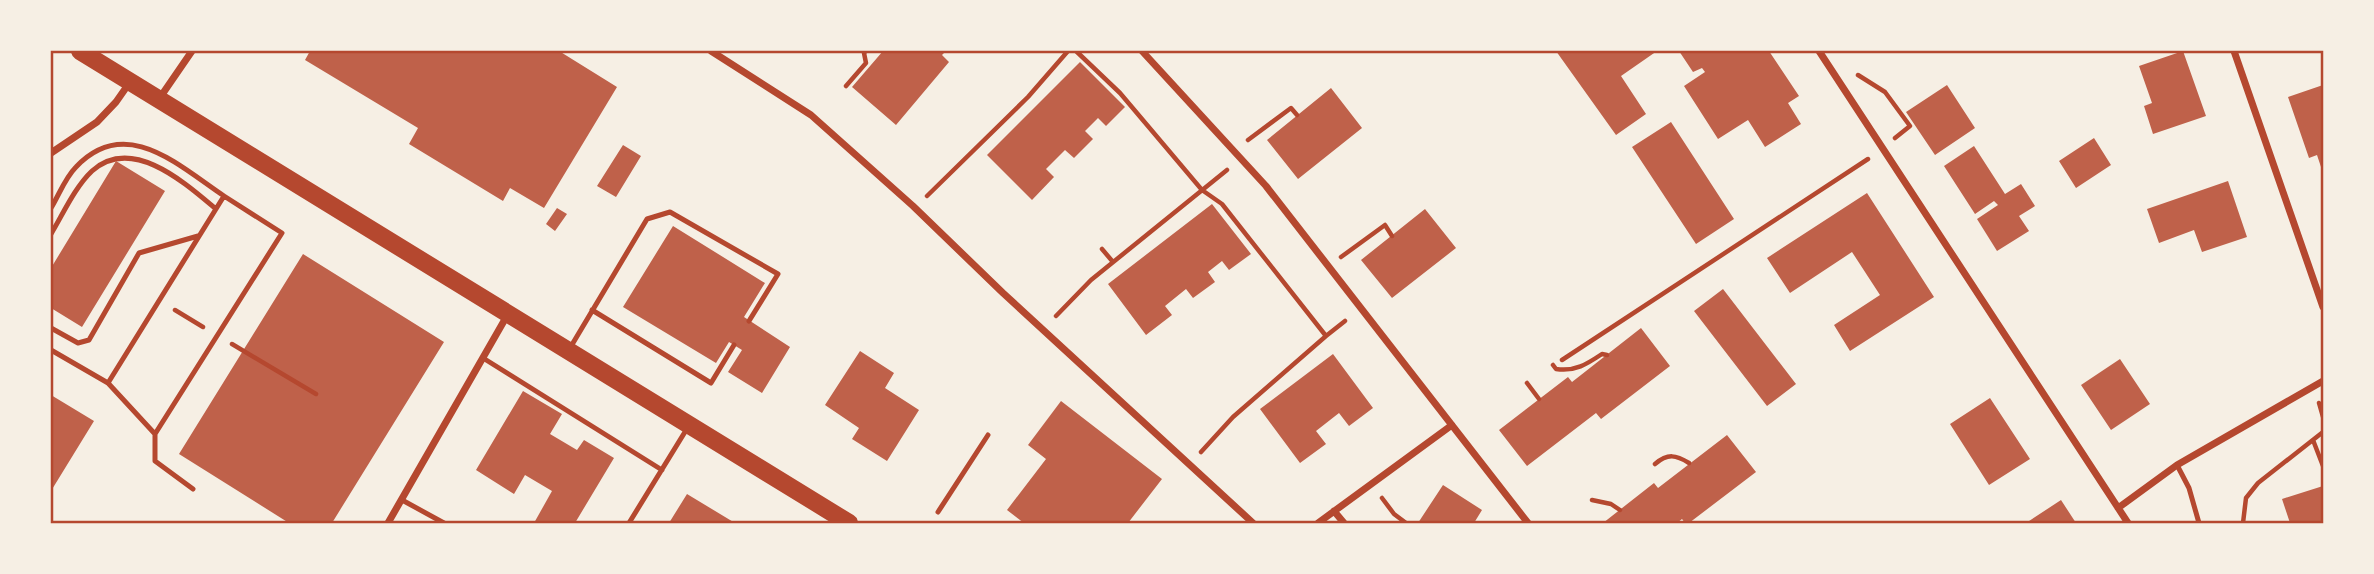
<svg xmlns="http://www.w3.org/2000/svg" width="2374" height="574" font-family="Lato,sans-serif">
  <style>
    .building { fill: #bf614a }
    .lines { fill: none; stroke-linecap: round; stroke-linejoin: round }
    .path { stroke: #b5482f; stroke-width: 4.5 }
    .service { stroke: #b5482f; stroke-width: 5 }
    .minor { stroke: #b5482f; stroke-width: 7 }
    .primary { stroke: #b5482f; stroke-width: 18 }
    .neatline { fill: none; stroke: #b5482f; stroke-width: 2.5 }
  </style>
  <rect width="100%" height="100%" fill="#f6efe4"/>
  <!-- building -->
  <path class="building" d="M310,51h249l58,36 -73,121 -34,-20 -7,13 -94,-57 9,-16 -113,-68z
    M883,51h63l-4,4 7,7 -53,63 -44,-38z
    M1556,51h101l-36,25 25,38 -30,21z
    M1679,51h90l30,45 -11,7 13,21 -36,23 -17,-27 -30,19 -34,-53 21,-14 -3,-4 -9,4z
    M2183,51l23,65 -53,18 -9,-28 8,-3 -13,-37z
    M1080,62l45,45 -19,19 -8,-8 -13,13 8,8 -19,19 -9,-8 -19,19 8,8 -22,23 -45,-45z
    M1947,85l28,43 -40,27 -29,-43z
    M2323,85v88l-6,-18 -8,3 -21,-61z
    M1331,88l31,40 -64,51 -31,-39z
    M1671,122l63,97 -38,25 -64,-97z
    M2094,138l17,27 -35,23 -17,-27z
    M623,145l18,11 -25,41 -19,-11z
    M1974,146l31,48 16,-10 14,22 -16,10 10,15 -32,20 -20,-32 21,-14 -4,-4 -19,13 -31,-48z
    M116,161l49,30 -83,136 -31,-19v-40z
    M2228,181l19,56 -45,15 -8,-22 -35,13 -12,-34z
    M1867,193l67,104 -84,54 -16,-26 46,-30 -28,-43 -62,41 -23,-35z
    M1212,204l39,50 -22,16 -7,-9 -14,11 7,10 -22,16 -7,-9 -21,17 7,9 -26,20 -38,-51z
    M557,208l10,6 -12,17 -9,-7z
    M1425,209l31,39 -64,50 -31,-38z
    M673,226l92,57 -21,34 46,30 -28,46 -34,-21 14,-22 -8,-5 -5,-3 -13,21 -93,-56z
    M303,254l141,88 -112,181h-43l-110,-69z
    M1723,289l73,95 -29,22 -73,-95z
    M1641,328l29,38 -69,53 -5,-6 -69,53 -28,-36 69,-53 4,5z
    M860,351l34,22 -9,15 34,22 -32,51 -35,-22 7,-11 -34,-23z
    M1333,354l40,54 -24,18 -10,-13 -23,18 10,13 -26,19 -40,-54z
    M2120,359l30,45 -39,26 -30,-45z
    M523,391l39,23 -12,20 27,16 7,-10 30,18 -39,65h-41l18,-32 -27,-16 -11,19 -38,-24z
    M51,395l43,26 -43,70z
    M1990,398l40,61 -41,26 -39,-61z
    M1061,401l101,78 -34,44h-104l-17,-13 39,-51 -18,-14z
    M1727,435l29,37 -67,51h-4l-3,-4 -5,4h-74l51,-40 4,5z
    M1443,485l39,25 -8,13h-56z
    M2323,486v37h-33l-8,-24z
    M687,494l48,29h-66z
    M2061,500l15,23h-50z"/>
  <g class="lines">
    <!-- path -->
    <path class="path" d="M1076,51l44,42 82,97 20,14 104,132 -93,81 -32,35
      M1858,75l27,17 25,34 -15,12
      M846,86l20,-23 -2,-10 2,-2
      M1248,140l43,-32 6,7
      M927,196l101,-99 40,-46
      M1102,249l11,13
      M1341,257l44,-32 7,11
      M175,310l28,17
      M1056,316l35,-36 136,-110
      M1326,336l19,-15
      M232,344l84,50
      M1562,360l306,-201
      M1553,365l3,4c19,3 31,-5 46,-15l5,1
      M1527,383l12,16
      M2319,403l4,14
      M2313,440l10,26
      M1655,464c13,-11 21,-9 34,-1
      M1382,498l12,16 12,9
      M1592,500l19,4 9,6
      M2243,523l3,-25 12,-15 65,-51"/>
    <!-- service -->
    <path class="service" d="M51,208c8,-13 14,-30 25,-41 50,-53 103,-1 148,29l-116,187 -57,-33
      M51,234c12,-20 24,-47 41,-63 40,-36 93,12 124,38
      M592,310l119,73 23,-38
      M51,328l27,15 11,-3 50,-87 59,-17
      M570,348l77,-129 23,-7 108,62 -29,47
      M483,358l179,112
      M108,383l47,51 127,-201 -58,-37
      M155,434v27l38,28
      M2177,465l12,23 10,35
      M402,500l42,23
      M938,512l50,-77
      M629,523l59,-96"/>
    <!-- minor -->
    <path class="minor" d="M711,51l100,64 102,91 90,87 250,230
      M1142,51l124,135 262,337
      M1819,51l309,472
      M2234,51l89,256
      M159,99l33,-48
      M51,153l46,-31 19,-20 14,-20
      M2118,508l59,-43 146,-84
      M1334,511l10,12
      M388,523l120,-209
      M1318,523l134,-98"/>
    <!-- primary -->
    <path class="primary" d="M80,51l769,472"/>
  </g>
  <!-- border -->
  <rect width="2374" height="574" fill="none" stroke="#f6efe4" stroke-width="105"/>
  <rect x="52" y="52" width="2270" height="470" class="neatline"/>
</svg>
